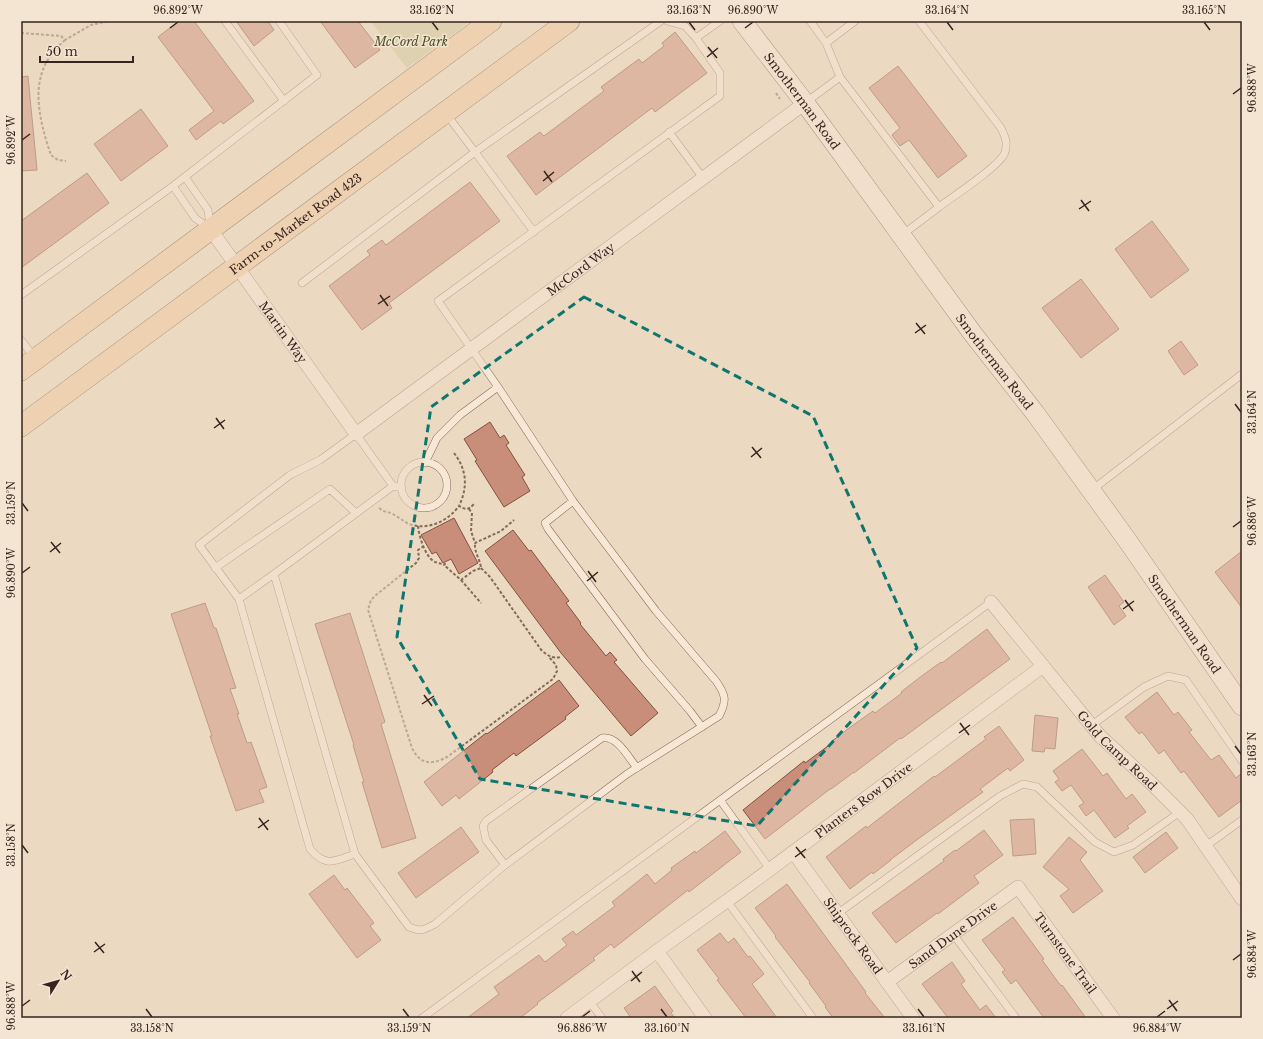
<svg xmlns="http://www.w3.org/2000/svg" width="1263" height="1039" font-family="'Libre Baskerville',serif">
  <style>
    .green { fill: #c9c797 }
    .building { fill: #c98e7a; stroke: #835141 }
    .lines { fill: none; stroke-linecap: round; stroke-linejoin: round }
    .lane-casing { stroke: #856a5a; stroke-width: 8 }
    .street-casing { stroke: #856a5a; stroke-width: 14 }
    .secondary-casing { stroke: #674b3d; stroke-width: 20 }
    .primary-casing { stroke: #53392e; stroke-width: 22 }
    .path { stroke: #856a5a; stroke-width: 2; stroke-dasharray: 3 2; stroke-linecap: butt }
    .lane { stroke: #f7e7d5; stroke-width: 7 }
    .street { stroke: #f7e7d5; stroke-width: 13 }
    .secondary { stroke: #f7e7d5; stroke-width: 19 }
    .primary { stroke: #eec79b; stroke-width: 21 }
    .marked { fill: none; stroke: #0f766e; stroke-width: 3; stroke-dasharray: 8 5; stroke-linejoin: round }
    .ticks { fill: none; stroke: #36251e; stroke-width: 1.5 }
    .labels { text-anchor: middle; dominant-baseline: central; stroke-width: 3; stroke-linejoin: round; paint-order: stroke }
    .park-label { font-size: 12px; font-style: italic; fill: #4d5125; stroke: #f4e4d2 }
    .street-label { font-size: 12px; fill: #36251e; stroke: #f4e4d2 }
    .neatline { fill: none; stroke: #36251e; stroke-width: 1.5 }
    .ticks-label { font-size: 10px; text-anchor: middle; fill: #36251e }
  </style>
  <rect width="100%" height="100%" fill="#ecd9c2"/>
  <!-- green -->
  <path class="green" d="M371,21h100l-64,47z"/>
  <!-- building -->
  <path class="building" d="M179,21h15l60,80 -31,23 -2,-3 -25,19 -7,-10 25,-19 -56,-74z
    M236,21h32l6,9 -20,16z
    M320,21h38l22,29 -25,18z
    M675,32l32,41 -52,39 -3,-4 -116,87 -29,-39 33,-24 4,4 60,-45 -3,-4 38,-28 3,4 22,-17 -2,-3z
    M898,66l69,90 -29,22 -29,-38 -9,6 -8,-11 8,-7 -31,-40z
    M28,76l9,94 -16,1v-94z
    M141,109l27,37 -47,35 -27,-37z
    M87,173l22,30 -88,65v-47z
    M470,182l30,39 -111,82 3,5 -30,22 -33,-44 41,-31 -3,-4 15,-11 4,5z
    M1152,221l37,49 -38,28 -36,-49z
    M1081,279l38,50 -38,29 -39,-50z
    M1181,341l17,24 -14,10 -16,-24z
    M490,422l10,16 4,-3 5,8 -3,2 19,30 -3,2 8,14 -26,16 -29,-46 2,-1 -13,-21z
    M454,518l24,45 -19,11 -8,-15 -8,4 -7,-11 -4,2 -11,-19z
    M513,530l16,21 2,-1 38,51 -3,2 15,20 -1,1 26,32 4,-4 7,8 -3,2 44,51 -27,23 -70,-83 -76,-102z
    M1242,551v57l-27,-36z
    M1105,575l19,27 -5,4 7,10 -12,9 -26,-38z
    M205,603l9,25h2l20,60 -6,1 9,25h-2l10,29 4,-1 16,45 -8,3 5,12 -28,9 -26,-75h2l-41,-122z
    M350,613l35,109 -4,2 35,114 -34,10 -20,-66h2l-11,-37h1l-39,-121z
    M987,629l23,30 -109,80 -1,-1 -46,35v-1l-23,17h-1l-65,50 -22,-29 61,-49 1,2 27,-20 -1,-1 18,-14 24,-17 2,2 27,-20 -1,-1 18,-14 22,-16 1,1z
    M559,680l20,26 -14,11 1,2 -50,37 -2,-3 -22,17 1,2 -34,27 -3,-4 -14,11 -18,-24 62,-49 1,1z
    M1157,692l17,23 4,-3 14,18 -3,2 22,28 8,-5 17,23 6,-5v27l-23,17 -35,-46 -3,2 -17,-23 -5,4 -17,-22 -3,2 -14,-17z
    M1035,715l23,3 -3,31 -10,-1 -1,4 -12,-1z
    M999,726l25,34 -14,11 -2,-3 -28,21 3,3 -65,47 -28,21h1l-18,14 -1,-2 -22,17 -24,-32 40,-31 1,2 67,-52 1,1 51,-38 -2,-2z
    M1082,749l21,27 4,-3 19,26 6,-5 14,18 -19,14 2,2 -14,10 -21,-28 -8,6 -7,-10 5,-3 -13,-18 -9,6 -7,-9 4,-3 -6,-8z
    M1034,819l2,35 -23,2 -3,-36z
    M461,827l18,25 -63,46 -18,-25z
    M984,830l19,25 -29,21 5,7 -41,31 -1,-1 -41,30 -24,-30 72,-52 -1,-2 12,-9 1,1z
    M725,831l16,21 -52,40 -1,-2 -74,58 -3,-4 -18,14 2,2 -58,43 1,1 -18,14h-53l32,-24 -5,-7 45,-32 6,7 22,-17 -5,-6 11,-8 3,4 39,-29 -3,-4 35,-28 8,10 17,-14 -1,-2 24,-17 1,2z
    M1166,832l12,16 -33,25 -12,-16z
    M1069,837l18,15 -7,8 23,31 -30,22 -13,-17 9,-7 -26,-22z
    M334,875l11,15 2,-2 27,35 -4,3 11,14 -24,18 -48,-64z
    M787,884l79,108 -1,1 20,25h-52l-8,-11 1,-1 -17,-23 1,-1 -35,-45 1,-1 -21,-28z
    M1013,917l31,42 -2,1 19,26 1,-1 24,33h-42l-28,-38 -5,4 -9,-12 3,-2 -23,-30z
    M720,933l8,10 6,-5 14,19 2,-1 14,18 -12,10 25,34h-31l-29,-38 2,-1 -22,-29z
    M952,962l13,19 -4,3 19,26 6,-5 10,13h-48l-26,-34z
    M655,986l18,25 -2,2 4,5h-44l-7,-10z"/>
  <g class="lines">
    <!-- lane casing -->
    <g class="lane-casing">
      <path id="lane" d="M225,21l59,80
        M667,21l18,5 11,12
        M810,21l16,22 14,34 99,130 -37,28
        M919,21l82,107c4,8 7,15 4,24 -3,13 -53,45 -66,55
        M826,43l29,-22
        M805,103l35,-26
        M669,132l34,46
        M185,177l23,33 2,16
        M173,186l22,32 14,10
        M534,232l-59,-80 186,-131
        M302,283l173,-131 -28,-37
        M21,295l152,-109 144,-111 -38,-54
        M21,340l13,17
        M498,387l-60,-86 282,-205v-23l-24,-35 24,-17
        M401 485a23 23 0 1 1 46 0a23 23 0 1 1-46 0Z
        M393,486l-119,88 81,280 54,73c12,5 15,3 26,-3l70,-59 122,-91 92,-58c8,-15 7,-21 -3,-35l-60,-70 -83,-110 -75,-114 -38,28 -23,23 -12,25
        M1092,490l150,-116
        M573,501l-28,22 3,6 97,130 45,52 12,16
        M215,568l115,-79 26,24
        M274,574l-35,25 71,250c16,19 25,12 45,5
        M239,599l-40,-54 91,-70 30,-15 36,-26 37,52 9,2
        M1092,725l52,-38 24,-11 18,4 56,81
        M720,800l50,69
        M1206,846l36,-26
        M505,865l-19,-25 -3,-14 3,-5 116,-83c16,-2 26,19 35,30
        M727,901l86,117
        M837,914l163,-118 23,-12 14,3 58,55 19,10 19,-7 47,-33
        M953,934l63,84
        M589,1001l13,17
        M422,1018l569,-416"/>
    </g>
    <!-- street casing -->
    <g class="street-casing">
      <g id="street">
        <path id="s1" d="M211,230l145,204 449,-331"/>
        <path id="s2" d="M991,602l109,134 51,47 36,36 55,80"/>
        <path id="s3" d="M793,852l120,166"/>
        <path d="M657,951l48,67"/>
        <path id="s4" d="M887,982l131,-95 95,131"/>
        <path id="s5" d="M567,1018l90,-67 92,-66 294,-219"/>
      </g>
    </g>
    <!-- secondary casing -->
    <g class="secondary-casing">
      <g id="secondary">
        <path id="s6" d="M742,21l63,82 168,231 62,79 92,127 115,166"/>
      </g>
    </g>
    <!-- primary casing -->
    <g class="primary-casing">
      <g id="primary">
        <path d="M21,370l470,-349"/>
        <path id="s7" d="M21,426l548,-405"/>
      </g>
    </g>
    <!-- path -->
    <path class="path" d="M21,33l40,3 4,4 26,-15 18,-4
      M65,40c-10,9 -21,22 -24,36 -7,24 2,56 10,79l7,5 8,1
      M776,93l4,6
      M454,453c13,17 14,34 5,53
      M379,508c6,5 8,3 14,6 5,3 10,7 16,10 19,7 39,-3 50,-18 7,4 9,4 15,-2
      M469,509l3,4 -1,18 4,12 26,-12 13,-11
      M418,526c1,10 7,31 17,36 3,1 6,2 10,2l-1,1 17,15 12,-9 8,-3c-1,-9 -7,-16 -6,-25
      M424,546l-6,4 1,8 -3,5 -40,32 -5,5 -3,10 44,138c8,17 20,17 35,9l106,-78 4,-8 -1,-6 -7,-8
      M481,568l9,9 52,74c7,5 10,8 19,6
      M461,580l20,23"/>
    <!-- lane -->
    <use href="#lane" class="lane"/>
    <!-- street -->
    <use href="#street" class="street"/>
    <!-- secondary -->
    <use href="#secondary" class="secondary"/>
    <!-- primary -->
    <use href="#primary" class="primary"/>
  </g>
  <!-- marked area -->
  <path d="M0 0H1263V1039H0ZM584,297l229,119 104,232 -160,178 -277,-47 -83,-142 34,-230z" fill="#ecd9c2" fill-opacity=".55" fill-rule="evenodd"/>
  <path class="marked" d="M584,297l229,119 104,232 -160,178 -277,-47 -83,-142 34,-230z"/>
  <!-- ticks -->
  <path class="ticks" d="M432,22l6,8M689,22l6,8M947,22l6,8M1204,22l6,8M170,28l8,-6M745,28l8,-6M708,47l9,11M707,57l11,-9M1233,94l8,-6M22,140l8,-6M544,171l8,11M543,181l11,-9M1081,200l8,11M1079,209l12,-8M380,295l8,11M378,304l12,-8M916,323l9,11M915,333l11,-8M1235,404l6,8M216,418l8,11M214,428l11,-8M752,447l9,11M751,457l11,-9M22,503l6,8M1233,527l8,-6M51,542l9,11M50,552l11,-9M588,571l8,11M22,573l8,-6M587,581l11,-9M1125,600l8,11M1123,609l11,-8M424,695l8,11M422,704l12,-8M960,723l9,12M959,733l11,-8M1235,746l6,8M259,818l9,12M258,828l11,-8M22,845l6,8M796,847l9,11M795,857l11,-8M95,942l9,11M94,952l11,-8M1233,960l8,-6M632,971l8,11M631,981l11,-9M1169,1000l8,11M22,1006l8,-6M146,1009l6,8M403,1009l6,8M661,1009l6,8M918,1009l6,8M1167,1009l11,-8M582,1017l8,-6M1157,1017l8,-6"/>
  <g class="labels">
    <!-- park labels -->
    <g class="park-label">
      <text x="411" y="41">McCord Park</text>
    </g>
    <!-- street labels -->
    <g class="street-label">
      <text stroke="none"><textPath href="#s6" startOffset="100">Smotherman Road</textPath></text>
      <text stroke="none"><textPath href="#s7" startOffset="341">Farm-to-Market Road 423</textPath></text>
      <text stroke="none"><textPath href="#s1" startOffset="529">McCord Way</textPath></text>
      <text stroke="none"><textPath href="#s1" startOffset="125">Martin Way</textPath></text>
      <text stroke="none"><textPath href="#s6" startOffset="424">Smotherman Road</textPath></text>
      <text stroke="none"><textPath href="#s6" startOffset="748">Smotherman Road</textPath></text>
      <text stroke="none"><textPath href="#s2" startOffset="195">Gold Camp Road</textPath></text>
      <text stroke="none"><textPath href="#s5" startOffset="368">Planters Row Drive</textPath></text>
      <text stroke="none"><textPath href="#s4" startOffset="81">Sand Dune Drive</textPath></text>
      <text stroke="none"><textPath href="#s3" startOffset="103">Shiprock Road</textPath></text>
      <text stroke="none"><textPath href="#s4" startOffset="243">Turnstone Trail</textPath></text>
    </g>
  </g>
  <!-- border -->
  <rect width="1263" height="1039" fill="none" stroke="#f4e4d2" stroke-width="44"/>
  <!-- north arrow -->
  <g transform="translate(58 981) rotate(53)" stroke="#f4e4d2" stroke-width="3" paint-order="stroke">
  <path d="M0-3L7 15L0 10L-7 15Z" fill="#36251e"/>
  <text y="-6" font-size="11" font-weight="bold" text-anchor="middle" fill="#36251e">N</text>
  </g>
  <!-- scale -->
  <path d="M40 56v6h93v-6" fill="none" stroke="#36251e" stroke-width="2"/>
  <text x="46" y="56" font-size="12" fill="#36251e" stroke="#f4e4d2" stroke-width="3" paint-order="stroke">50 m</text>
  <rect x="22" y="22" width="1219" height="995" class="neatline"/>
  <g class="ticks-label">
    <text x="178" y="14">96.892°W</text>
    <text x="432" y="14">33.162°N</text>
    <text x="689" y="14">33.163°N</text>
    <text x="753" y="14">96.890°W</text>
    <text x="947" y="14">33.164°N</text>
    <text x="1204" y="14">33.165°N</text>
    <text transform="translate(1252 88) rotate(-90)" y="4">96.888°W</text>
    <text transform="translate(11 140) rotate(-90)" y="4">96.892°W</text>
    <text transform="translate(1252 412) rotate(-90)" y="4">33.164°N</text>
    <text transform="translate(11 503) rotate(-90)" y="4">33.159°N</text>
    <text transform="translate(1252 521) rotate(-90)" y="4">96.886°W</text>
    <text transform="translate(11 573) rotate(-90)" y="4">96.890°W</text>
    <text transform="translate(1252 754) rotate(-90)" y="4">33.163°N</text>
    <text transform="translate(11 845) rotate(-90)" y="4">33.158°N</text>
    <text transform="translate(1252 954) rotate(-90)" y="4">96.884°W</text>
    <text transform="translate(11 1006) rotate(-90)" y="4">96.888°W</text>
    <text x="152" y="1032">33.158°N</text>
    <text x="409" y="1032">33.159°N</text>
    <text x="582" y="1032">96.886°W</text>
    <text x="667" y="1032">33.160°N</text>
    <text x="924" y="1032">33.161°N</text>
    <text x="1157" y="1032">96.884°W</text>
  </g>
</svg>
